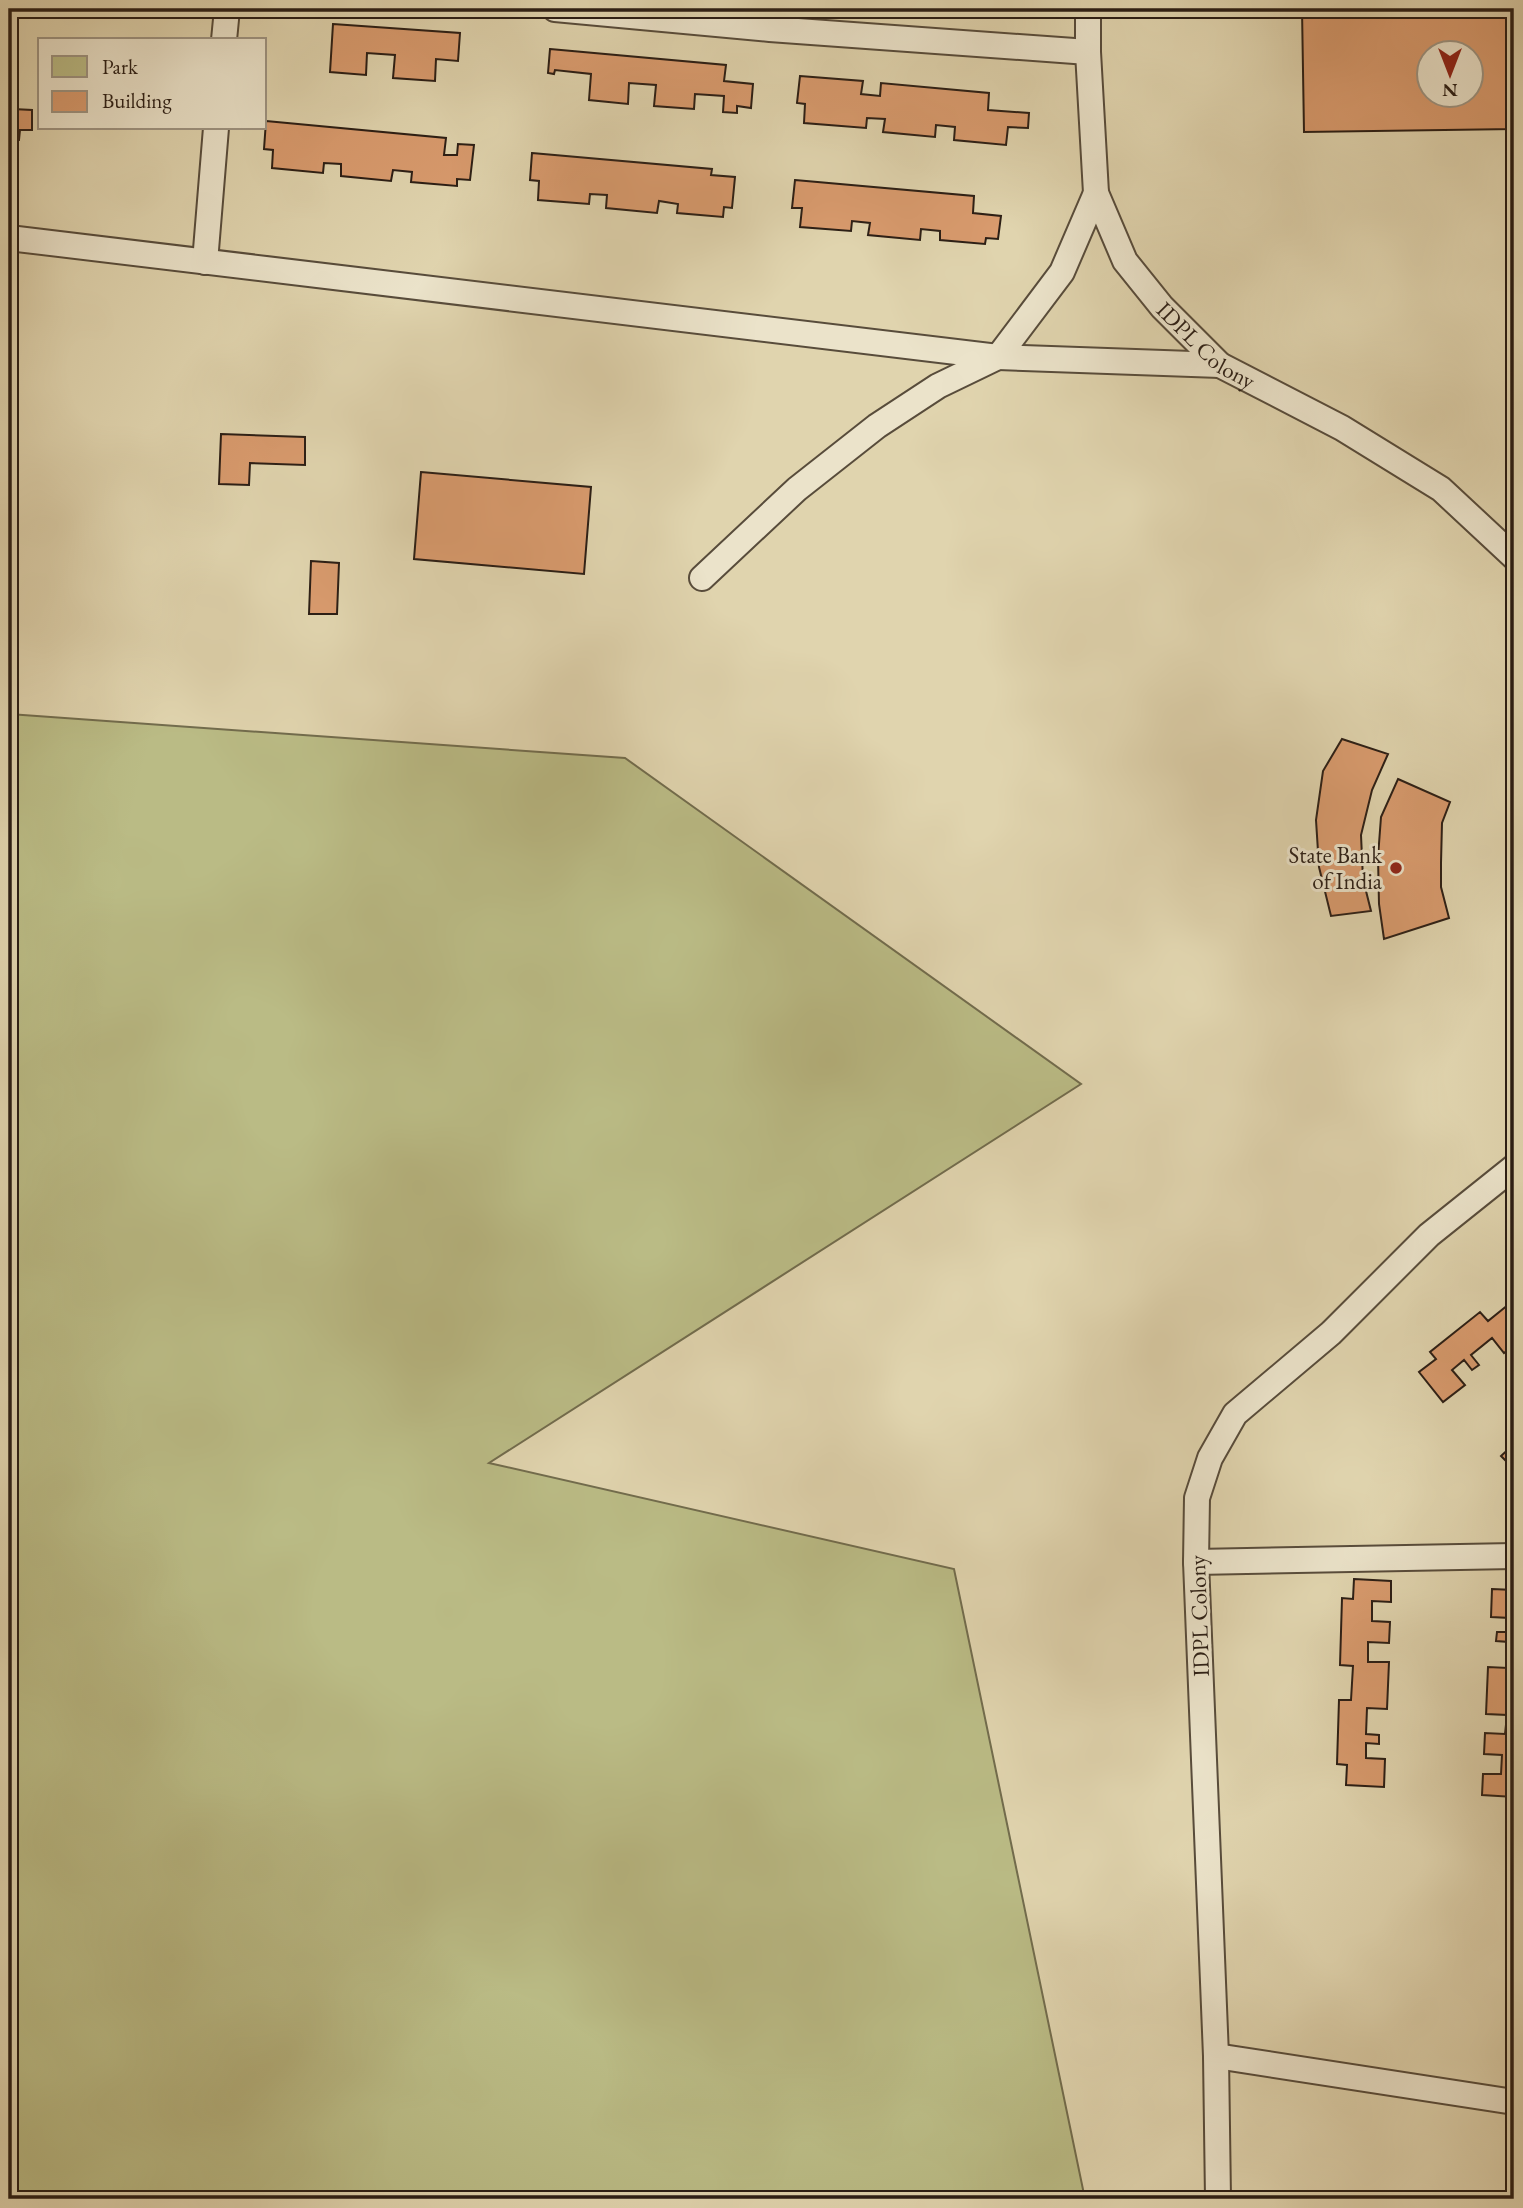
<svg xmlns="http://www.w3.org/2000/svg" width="1523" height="2208" font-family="'EB Garamond',serif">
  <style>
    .green { fill: #babb85; stroke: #726c4d; stroke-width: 2 }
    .building { fill: #d99b6e; stroke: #2b1e15; stroke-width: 2; fill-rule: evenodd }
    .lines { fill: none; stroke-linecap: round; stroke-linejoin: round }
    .service-casing { stroke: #584c3b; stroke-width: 28 }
    .service { stroke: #ebe3ca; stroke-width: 24 }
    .poi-dot { fill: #8f2418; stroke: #ebe3ca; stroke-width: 2.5 }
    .labels { text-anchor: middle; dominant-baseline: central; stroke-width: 6; stroke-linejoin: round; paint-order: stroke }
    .street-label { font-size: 23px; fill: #2b1e15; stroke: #ebe3ca }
    .poi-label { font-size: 23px; fill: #2b1e15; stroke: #ebe3ca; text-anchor: end }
  </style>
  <rect width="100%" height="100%" fill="#e0d4ae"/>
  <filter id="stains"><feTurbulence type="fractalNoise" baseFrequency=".00286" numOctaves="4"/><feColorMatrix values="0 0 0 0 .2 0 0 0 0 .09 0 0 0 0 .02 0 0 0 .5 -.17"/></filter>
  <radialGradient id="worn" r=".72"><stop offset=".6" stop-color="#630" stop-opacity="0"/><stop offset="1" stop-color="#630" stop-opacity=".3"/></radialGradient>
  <!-- green -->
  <path class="green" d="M9,714l616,44 456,326 -592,379 465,106 131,630h-1076z"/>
  <!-- building -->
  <path class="building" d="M1302,9h212v120l-210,3zM1428,52h42v42h-42z
    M333,24l127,9 -2,28 -22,-2 -1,22 -42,-3 2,-23 -28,-2 -1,22 -36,-3z
    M550,49l176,16 -2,16 29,3 -2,24 -14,-2v7l-14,-1 1,-16 -29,-2 -1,15 -40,-3 2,-21 -27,-2 -1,21 -39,-4 2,-26 -36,-4 -1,4 -6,-1z
    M800,76l63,5 -2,13 19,2 1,-13 108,10 -1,17 41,3 -1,15 -20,-1 -2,18 -52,-5 1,-13 -19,-2 -1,12 -52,-5 2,-13 -18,-1 -1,10 -62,-5 1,-19 -8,-1z
    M9,95h4v14l19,1v20h-12l-1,10 -10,-1z
    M266,121l180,17 -2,17h13l1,-11 16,1 -4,35 -13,-1v7l-46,-4 1,-10 -19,-2 -2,11 -50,-5v-12l-17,-1 -1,10 -51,-5 1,-18 -9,-1z
    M532,153l180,16 -1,6 24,2 -3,31 -8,-1 -1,10 -46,-4 1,-9 -19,-3 -2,12 -51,-5 1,-13 -17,-1 -1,10 -51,-4 1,-19 -9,-1z
    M795,180l179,16 -1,17 28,3 -3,23 -12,-1 -1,6 -45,-4v-9l-19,-2 -1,11 -52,-5 2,-12 -18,-2 -1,10 -51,-4 2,-19h-10z
    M221,434l84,3v28l-55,-2 -1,22 -30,-1z
    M421,472l170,15 -7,87 -170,-15z
    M311,561l28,2 -2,51h-28z
    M1342,739l46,15 -16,36 -11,45 2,44 8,32 -40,5 -12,-49 -3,-47 7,-49z
    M1398,779l52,23 -8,21 -1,40v24l8,31 -65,21 -5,-35 -1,-47 3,-40z
    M1514,1300v45l-10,8 -12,-15 -21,17 8,10 -7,5 -8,-10 -12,10 13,15 -22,17 -24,-30 17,-13 -6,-7 50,-40 8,9z
    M1514,1444v25l-13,-13z
    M1354,1579l37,2v21l-19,-1v20l18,1 -1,21 -21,-1v20h21l-2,47 -20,-1 -1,26 13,1v9l-13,-1v15l19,1 -1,28 -38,-2 1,-20 -10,-1 2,-64h12l2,-34 -13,-1 2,-67 11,1z
    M1492,1589l22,1v207l-32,-2 1,-21h18l1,-19 -18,-1 1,-21 20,1 2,-19 -21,-1 2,-47 20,1 1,-26 -13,-1 1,-9h13v-14l-19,-1z"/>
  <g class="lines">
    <!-- service casing -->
    <g class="service-casing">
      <g id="service">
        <path d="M555,9l215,20 318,23"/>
        <path id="s1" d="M1088,9v43l8,141 29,68 37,46 58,58 122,63 99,61 73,68"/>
        <path d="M224,40l3,-31"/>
        <path d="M9,238l989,119 222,8"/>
        <path d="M205,262l11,-134"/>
        <path d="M702,578l95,-89 80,-63 61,-40 60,-29 64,-85 34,-79"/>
        <path d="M1196,1562l318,-6"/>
        <path d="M1216,2056l298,46"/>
        <path d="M1218,2199l-2,-143 -20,-494 1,-64 13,-40 25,-44 96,-81 98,-98 85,-68"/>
      </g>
    </g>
    <!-- service -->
    <use href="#service" class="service"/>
  </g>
  <!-- markers -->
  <circle class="poi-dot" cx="1396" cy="868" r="7"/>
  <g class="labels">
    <!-- street labels -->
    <g class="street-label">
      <text stroke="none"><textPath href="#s1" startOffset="376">IDPL Colony</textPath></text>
      <text transform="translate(1199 1616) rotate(-92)">IDPL Colony</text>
    </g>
    <!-- poi labels -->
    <g class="poi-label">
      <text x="1382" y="855">State Bank<tspan x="1382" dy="26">of India</tspan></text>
    </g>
  </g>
  <!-- margin -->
  <rect width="1523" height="2208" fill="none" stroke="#e0d4ae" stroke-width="35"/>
  <rect x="10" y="10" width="1502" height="2187" fill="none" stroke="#2b1e15" stroke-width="3.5"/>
  <rect x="18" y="18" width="1488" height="2173" fill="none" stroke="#2b1e15" stroke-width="2"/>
  <!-- legend -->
  <rect x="38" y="38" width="228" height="91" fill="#ebe3ca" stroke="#9e9482" stroke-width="2"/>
  <rect x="52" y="56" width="35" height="21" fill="#babb85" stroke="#9e9482" stroke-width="2"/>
  <text x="102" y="74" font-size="21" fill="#2b1e15">Park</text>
  <rect x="52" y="91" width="35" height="21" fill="#d99b6e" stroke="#9e9482" stroke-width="2"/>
  <text x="102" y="108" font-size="21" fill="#2b1e15">Building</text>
  <!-- north arrow -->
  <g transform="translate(1450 74) rotate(180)"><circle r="33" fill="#ebe3ca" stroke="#9e9482" stroke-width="2"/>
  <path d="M0-5L12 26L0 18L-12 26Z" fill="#8f2418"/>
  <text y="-10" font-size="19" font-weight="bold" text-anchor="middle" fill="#2b1e15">N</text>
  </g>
  <rect width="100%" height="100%" filter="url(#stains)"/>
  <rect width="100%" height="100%" fill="url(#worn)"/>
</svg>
